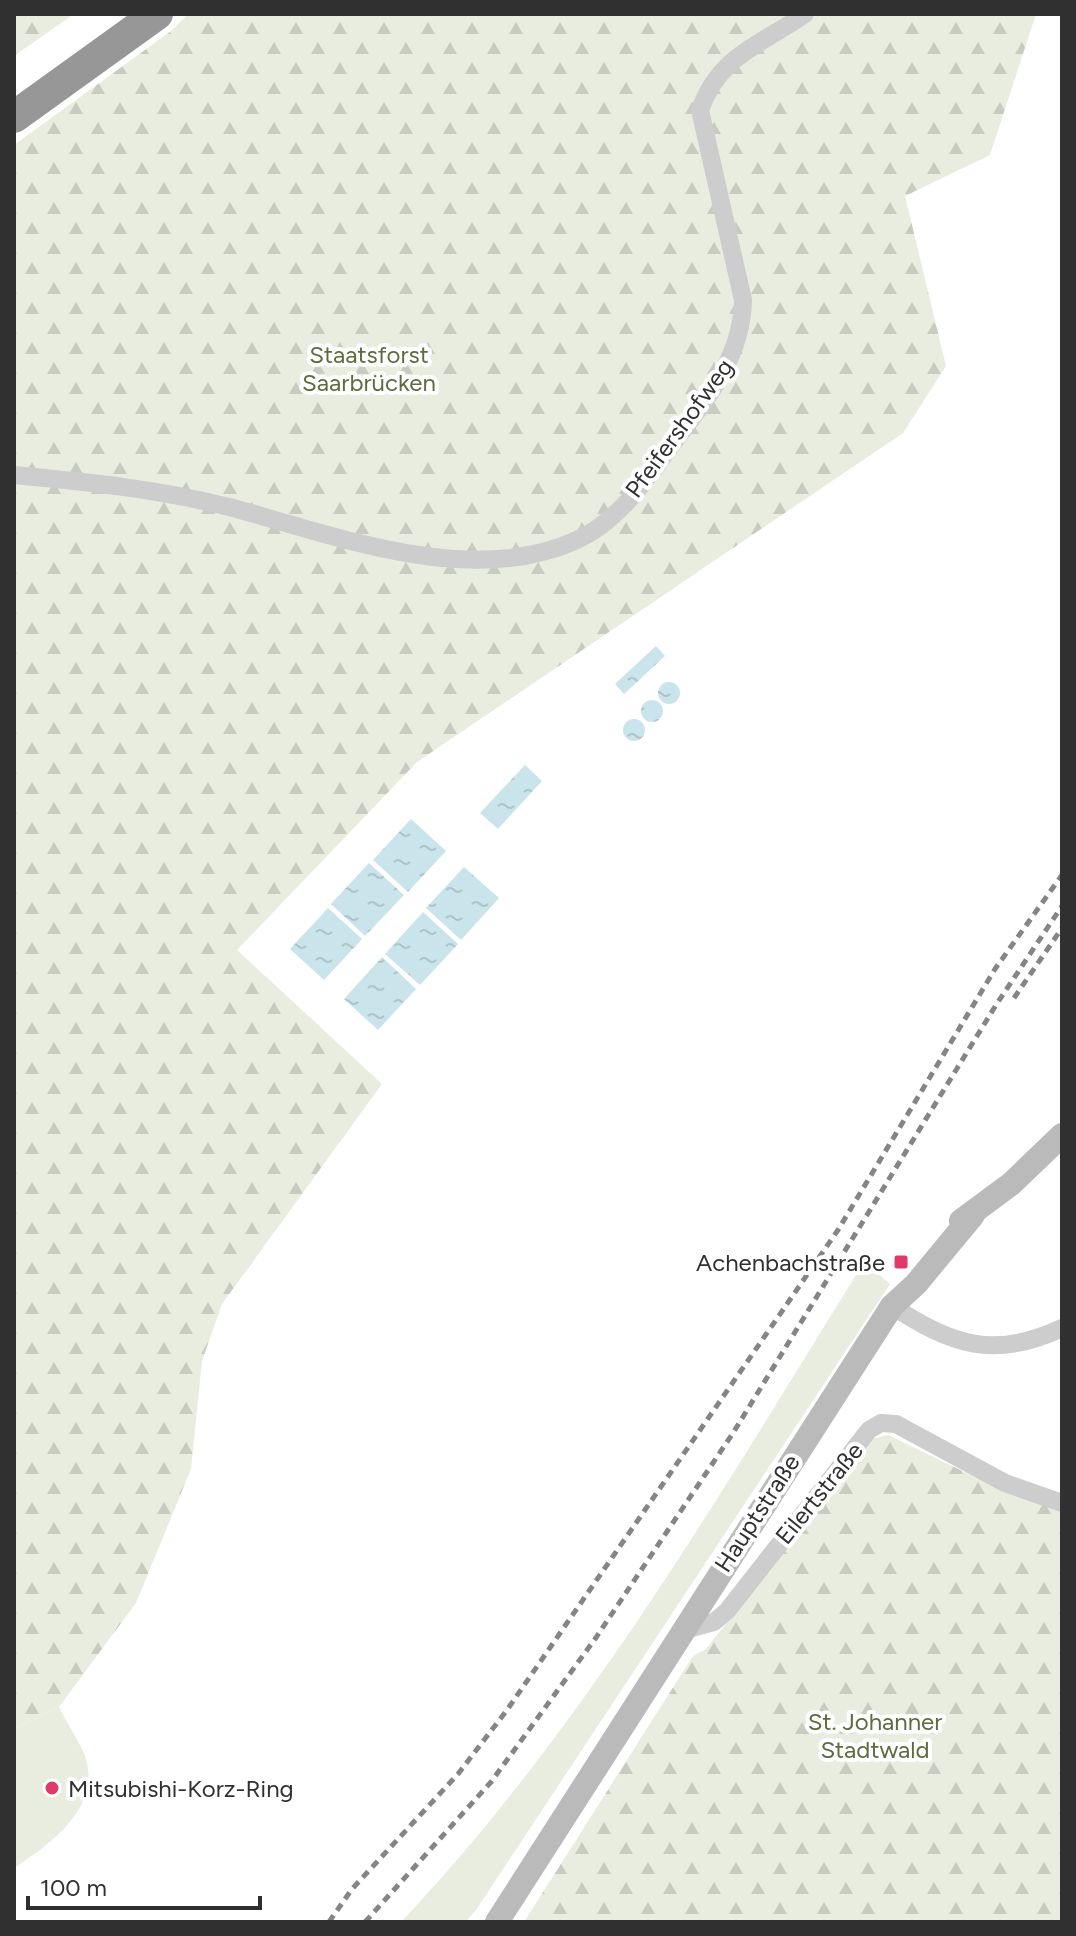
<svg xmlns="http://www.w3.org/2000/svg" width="1076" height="1936" font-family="Figtree,sans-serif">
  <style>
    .green { fill: #e9eddf }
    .forest { fill: url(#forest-firs) }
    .water { fill: url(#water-ripples) }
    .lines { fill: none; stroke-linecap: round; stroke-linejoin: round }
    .street { stroke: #cdcdcd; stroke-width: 18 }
    .secondary { stroke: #bababa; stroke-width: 24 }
    .highway { stroke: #979797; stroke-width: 32 }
    .rail { stroke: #858585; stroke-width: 5; stroke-dasharray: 8 6; stroke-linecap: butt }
    .poi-dot { fill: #e03a6a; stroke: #fff; stroke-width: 3 }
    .labels { text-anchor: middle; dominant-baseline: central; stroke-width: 8; stroke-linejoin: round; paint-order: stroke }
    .park-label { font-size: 24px; fill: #5d6b3f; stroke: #fff }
    .street-label { font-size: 24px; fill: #303030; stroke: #fff }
    .poi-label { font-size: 24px; fill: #303030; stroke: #fff; text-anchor: end }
  </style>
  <defs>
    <pattern id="forest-firs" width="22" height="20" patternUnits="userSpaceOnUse" patternTransform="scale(2)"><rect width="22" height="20" fill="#e9eddf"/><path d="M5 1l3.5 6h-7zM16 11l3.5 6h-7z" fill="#c8ccc0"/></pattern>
    <pattern id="water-ripples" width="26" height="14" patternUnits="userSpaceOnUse" patternTransform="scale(2)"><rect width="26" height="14" fill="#c9e4ea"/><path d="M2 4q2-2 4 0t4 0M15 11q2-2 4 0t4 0" fill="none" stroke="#adc4c9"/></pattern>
  </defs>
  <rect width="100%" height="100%" fill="#fff"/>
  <!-- green -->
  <path class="green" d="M864,1262l26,22 -412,623 -12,15h-65c185,-196 322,-433 463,-660z
    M59,1707c7,15 17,29 24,44 23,52 -29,91 -69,117v-139z"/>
  <!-- forest -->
  <path class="forest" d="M14,14h60l-60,42z
    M188,14h848l-46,141 -85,41 41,170 -43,67 -486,329 -180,188 145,134 -160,220 -20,57 -11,108 -55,134 -77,104 -45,22v-1584l157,-114z
    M888,1435l118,57 56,20v410h-538l169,-266 13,-7 165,-210z"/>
  <!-- water -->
  <path class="water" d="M656,646l9,10 -41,38 -9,-10z
    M658 693a11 11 0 1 1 22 0a11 11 0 1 1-22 0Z
    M641 711a11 11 0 1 1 22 0a11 11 0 1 1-22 0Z
    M623 730a11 11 0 1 1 22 0a11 11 0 1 1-22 0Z
    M525,765l17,16 -44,48 -18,-16z
    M411,819l35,32 -38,41 -35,-32z
    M369,863l35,32 -39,41 -34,-32z
    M464,867l35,31 -38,42 -35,-32z
    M328,908l34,31 -38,41 -34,-31z
    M423,912l35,32 -38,41 -35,-31z
    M382,957l34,32 -38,41 -34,-31z"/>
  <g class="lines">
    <!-- street -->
    <path class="street" d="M14,475c73,7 144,14 215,32 106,28 241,82 348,33 42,-19 69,-61 96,-97 34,-44 69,-86 70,-143l-43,-190c19,-55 61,-65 105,-96
      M892,1306c60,39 102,54 170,22
      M684,1630l30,-8 13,-11 142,-181 12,-7 15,1 109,59 57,20"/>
    <!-- secondary -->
    <path class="secondary" d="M961,1221l50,-37 51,-49
      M497,1922l395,-616 24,-22 57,-69"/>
    <!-- highway -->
    <path class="highway" d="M14,117l143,-103"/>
    <!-- rail -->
    <path class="rail" d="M1014,998l48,-70
      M329,1922l23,-33 106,-115 49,-64 331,-480 157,-261 67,-94
      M365,1922l126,-140 104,-143 138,-206 263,-428 66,-99"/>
  </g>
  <!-- markers -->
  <g class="poi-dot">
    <rect x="893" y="1254" width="16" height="16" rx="4"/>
    <circle cx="52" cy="1788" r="8"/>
  </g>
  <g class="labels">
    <!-- park labels -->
    <g class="park-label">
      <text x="369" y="354">Staatsforst<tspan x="369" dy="28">Saarbrücken</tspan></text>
      <text x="875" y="1721">St. Johanner<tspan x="875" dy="28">Stadtwald</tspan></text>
    </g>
    <!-- street labels -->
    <g class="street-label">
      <text transform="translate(679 428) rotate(-54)">Pfeifershofweg</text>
      <text transform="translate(819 1493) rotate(-51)">Eilertstraße</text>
      <text transform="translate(757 1513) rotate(-57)">Hauptstraße</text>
    </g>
    <!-- poi labels -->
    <g class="poi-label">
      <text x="885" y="1262">Achenbachstraße</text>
      <text x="68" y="1788" text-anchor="start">Mitsubishi-Korz-Ring</text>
    </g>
  </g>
  <!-- border -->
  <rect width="1076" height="1936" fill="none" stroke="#303030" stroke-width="32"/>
  <!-- scale -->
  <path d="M28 1896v12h232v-12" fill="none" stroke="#303030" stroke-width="4"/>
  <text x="40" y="1896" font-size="24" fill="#303030" stroke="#ffffff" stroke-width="6" paint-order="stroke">100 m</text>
</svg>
